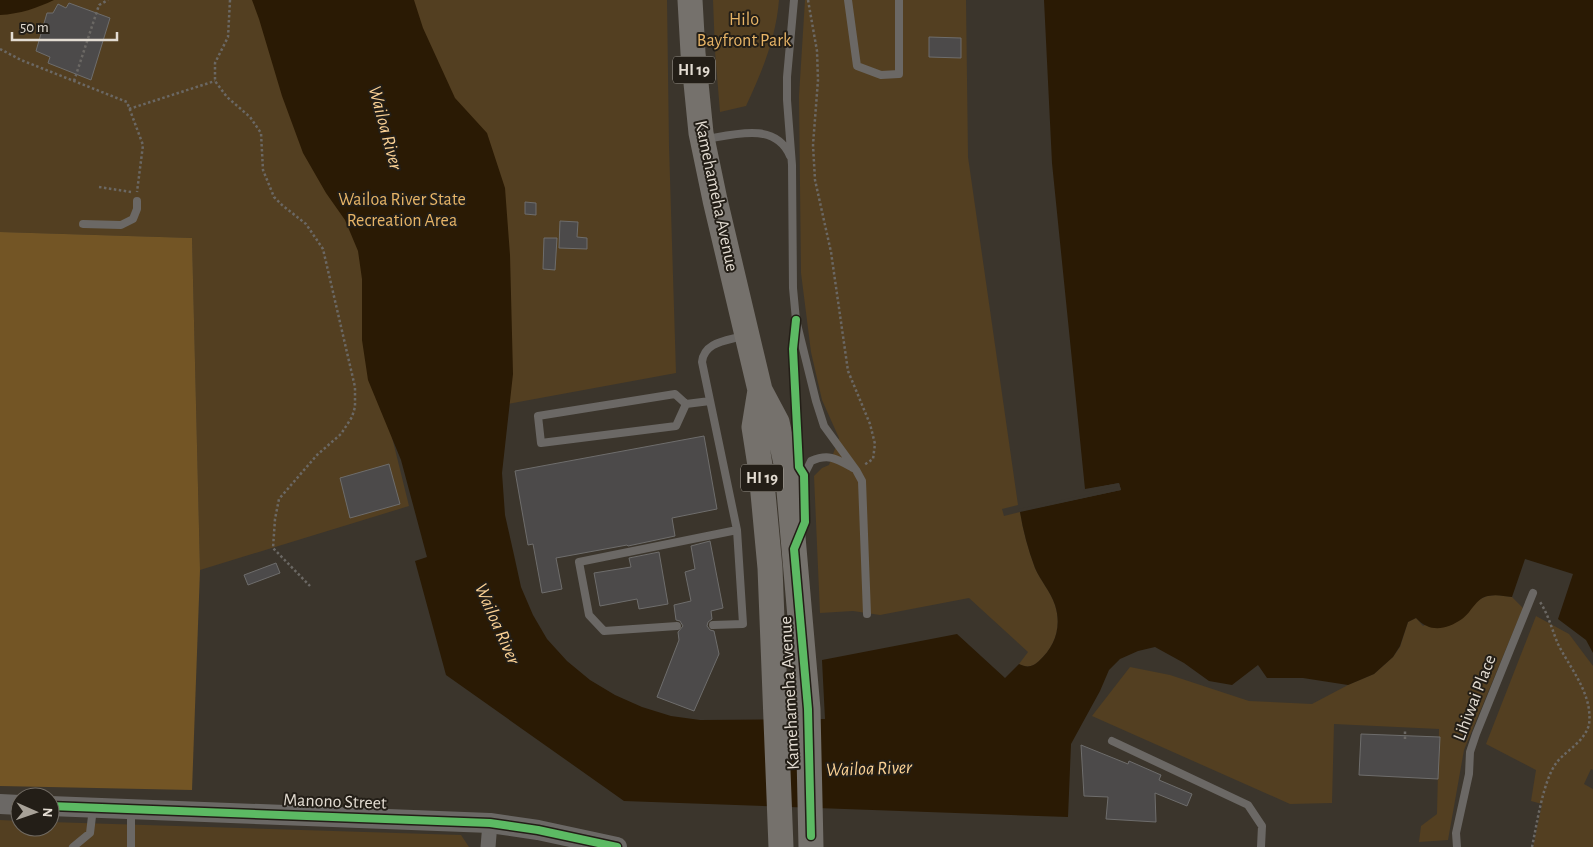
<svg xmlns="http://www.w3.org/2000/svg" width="1593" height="847" font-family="'Alegreya Sans',sans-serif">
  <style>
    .green { fill: #533f21 }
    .forest { fill: #735525 }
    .water { fill: #2a1a04 }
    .pier { fill: #3b352c }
    .building { fill: #4c4a4a; stroke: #6e6d6c }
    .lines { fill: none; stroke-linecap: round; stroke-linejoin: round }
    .path { stroke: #6b6864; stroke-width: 2.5; stroke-dasharray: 2.5 2.5; stroke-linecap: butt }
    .service { stroke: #6b6865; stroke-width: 8 }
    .minor { stroke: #6b6865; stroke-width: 15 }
    .tertiary { stroke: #6b6865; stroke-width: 20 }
    .primary { stroke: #75716c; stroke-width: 25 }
    .cycleway-casing { stroke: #231e17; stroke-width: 11 }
    .cycleway { stroke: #5cba63; stroke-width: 8 }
    .labels { text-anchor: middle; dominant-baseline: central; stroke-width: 4; stroke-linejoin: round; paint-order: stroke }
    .shield { fill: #231e17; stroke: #a9a39a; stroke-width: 1 }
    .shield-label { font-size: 16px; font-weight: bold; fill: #e3dcd2 }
    .park-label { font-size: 18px; fill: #e7b466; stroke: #231e17 }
    .street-label { font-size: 18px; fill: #e3dcd2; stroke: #231e17 }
    .water-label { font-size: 19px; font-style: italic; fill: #fbd194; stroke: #231e17 }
  </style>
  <rect width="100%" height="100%" fill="#3b352c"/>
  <!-- green -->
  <path class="green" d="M0,0h667l2,146 7,227 -163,30 -123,26 19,77 -209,64 -8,-332 -192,-6z
    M713,0h66c-3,38 -17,72 -33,106l-26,6 -5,-61z
    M805,0h161l2,157 50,348 -16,4 2,7 16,-4c3,19 8,37 15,56 5,12 16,24 20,37 7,22 0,41 -16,56 -6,6 -12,7 -20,3l9,-12 -59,-54 -89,17 -27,-4 -33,2 -6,-137 8,-8 7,-3 10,-27 -17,-38 -11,-48 -10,-79 -2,-177z
    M1496,595l16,2 11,11 -59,142 -16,90 -29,2 2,-16 16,-12 2,-85 -105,-5 -2,79 -42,1 -198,-88 38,-49 40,8 79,26 63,3 36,-19 26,-11 19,-17 7,-10 8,-25 8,-4 7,8 64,-30z
    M1536,616l33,18 24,32v104l-2,-1 -7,15 9,5v58h-60l9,-43 -11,-3 5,-31 -50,-26z
    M0,820l20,1v6h30v-5l411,13 8,12h-469z"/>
  <!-- forest -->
  <path class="forest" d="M0,232l192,6 8,332 -8,220 -192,-4z"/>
  <!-- water -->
  <path class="water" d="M0,0h54c-17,8 -34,14 -54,15z
    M252,0h162l9,28 32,70 32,35 18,55 5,67 3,119 -11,99 3,42 9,40 7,32 12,28 14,24 20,22 23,19 25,15 27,12 29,9 29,4 125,-1 -3,-59 135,-26 48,44 14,-14c8,4 14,3 20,-3 16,-15 23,-34 16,-56 -4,-13 -15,-25 -20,-37 -7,-19 -12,-37 -15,-56l101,-22 -2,-7 -34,6 -33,-326 -8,-163h549v653l-7,-13 -28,-21 15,-45 -48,-15 -13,38c-8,-1 -16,-3 -24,-1 -12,2 -17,17 -26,23 -16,11 -32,14 -46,-1l-8,4 -8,24 -7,11 -19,17 -26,11 -45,-7h-36l-9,-13 -26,20 -23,-4 -25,-18 -29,-16 -17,4 -18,8 -11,11 -9,21 -29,53 -3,73 -444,-16 -178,-126 -31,-114 12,-4 -26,-97 -33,-80 -6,-40v-61l-4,-28 -13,-31 -19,-27 -23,-40 -21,-57 -23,-77z"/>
  <!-- pier -->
  <path class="pier" d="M1119,483l2,7 -104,22 2,-3 99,-21 -1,-2 -31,6 -3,-2z"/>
  <!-- building -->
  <path class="building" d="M69,3l41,15 -19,62 -43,-17 2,-6 -14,-6 11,-38h6l5,-9 8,4z
    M929,37l32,1v20l-32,-1z
    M525,202l11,1v12l-11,-1z
    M560,221l18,1 -1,15 10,1v11l-28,-1z
    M544,238h13l-2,32 -12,-1z
    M704,436l13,73 -45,9 3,18 -47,10 -1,-1 -71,13 6,31 -20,4 -9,-49 -5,1 -13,-74z
    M389,464l11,40 -50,14 -10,-40z
    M710,541l13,67 -12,3 1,8 -4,3 -1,4 3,4 4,1 5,23 -25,57 -37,-14 22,-57 -1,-8 5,-6 -3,-5 -4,-1 -2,-15 17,-4 -6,-29 10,-3 -4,-23z
    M659,552l9,52 -29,5 -2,-10 -37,7 -6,-33 37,-6 -2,-9z
    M276,563l4,10 -32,12 -4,-10z
    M1361,734l79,3 -2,42 -79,-4z
    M1081,745l47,19 1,-3 32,14 -2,5 33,14 -5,12 -32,-13 1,29 -50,-3 2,-22 -24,-1z"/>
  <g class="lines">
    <!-- path -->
    <path class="path" d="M230,0l-2,37 -13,26v18l12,16 23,20 11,16 2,37 11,27 8,8 24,19 17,25 32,138v20l-3,10 -11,17 -24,21 -38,44 -4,20 -2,29 37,38
      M808,0l9,51 1,29 -5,65 2,35 16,72 17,119 22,53 5,20 -2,15 -9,6
      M0,49l21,11 106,42 16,43 -6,47
      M74,81l25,-76 9,-5
      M129,109l86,-28
      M99,187l32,5
      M1405,739v-10
      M1532,847c5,-23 11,-67 25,-85 11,-13 26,-19 32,-37 4,-31 -18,-55 -31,-81 -6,-14 -9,-28 -18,-42"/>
    <!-- service -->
    <path class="service" d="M794,0l-7,77v23l5,65 1,123 3,32 20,81 8,25 32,44 6,11 5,133
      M848,0l9,66 24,9 18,-1v-74
      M707,139c28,-5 69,-17 83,17
      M83,224l38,1 12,-6 4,-10v-8
      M686,404l-10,22 -135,17 -3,-27 137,-22 11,10 24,-3
      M801,533l4,-11 -1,-47 7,-14c18,-8 26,-2 42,7
      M713,625l30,-1 -6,-94 -35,-168c2,-20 24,-21 41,-26
      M677,626l-73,5 -15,-16 -10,-53 158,-32
      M1112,741l136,64 14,21 -1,21
      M73,847l17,-14 3,-25
      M131,847v-38
      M1457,847l-1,-14 13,-59 1,-22 6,-18 57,-141"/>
    <!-- minor -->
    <path class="minor" d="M488,847l2,-24"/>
    <!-- tertiary -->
    <path class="tertiary" d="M0,804l20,1
      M50,806l440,17 48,7 79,17"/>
    <!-- primary -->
    <path class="primary" d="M690,0l3,53 8,80 14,67 45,190 17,32 10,46 21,241 3,138
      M760,390l-6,37 7,45 9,96 11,279"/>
    <!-- cycleway casing -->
    <g class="cycleway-casing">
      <path id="cycleway" d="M796,320l-3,29 6,118 5,8 1,47 -11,27 14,160 3,127
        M50,806l440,17 48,7 79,17"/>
    </g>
    <!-- cycleway -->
    <use href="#cycleway" class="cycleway"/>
  </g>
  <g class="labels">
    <!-- shield labels -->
    <g class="shield">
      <rect x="673" y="56.5" width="42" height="27" rx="4"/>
      <rect x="741" y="464.5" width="42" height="27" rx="4"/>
    </g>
    <g class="shield-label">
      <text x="694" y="70">HI 19</text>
      <text x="762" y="478">HI 19</text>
    </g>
    <!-- park labels -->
    <g class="park-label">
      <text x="744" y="20">Hilo<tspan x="744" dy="21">Bayfront Park</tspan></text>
      <text x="402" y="200">Wailoa River State<tspan x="402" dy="21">Recreation Area</tspan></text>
    </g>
    <!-- street labels -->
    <g class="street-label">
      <text transform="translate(716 196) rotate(78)">Kamehameha Avenue</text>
      <text transform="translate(790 693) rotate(-93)">Kamehameha Avenue</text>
      <text transform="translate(1475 698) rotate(-69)">Lihiwai Place</text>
      <text transform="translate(335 802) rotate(2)">Manono Street</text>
    </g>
    <!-- water labels -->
    <g class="water-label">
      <text transform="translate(385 128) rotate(75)">Wailoa River</text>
      <text transform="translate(497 624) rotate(66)">Wailoa River</text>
      <text transform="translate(869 769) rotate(-2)">Wailoa River</text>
    </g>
  </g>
  <!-- north arrow -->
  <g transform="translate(35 812) rotate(92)"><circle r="24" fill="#231e17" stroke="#706a62"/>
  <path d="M0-4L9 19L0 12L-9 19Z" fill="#a8a298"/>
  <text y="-8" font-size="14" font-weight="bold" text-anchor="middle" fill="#e3dcd2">N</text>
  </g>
  <!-- scale -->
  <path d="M12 32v8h105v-8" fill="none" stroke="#e3dcd2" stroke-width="2.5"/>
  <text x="20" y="32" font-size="15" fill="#e3dcd2" stroke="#231e17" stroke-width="4" paint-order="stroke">50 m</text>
</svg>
